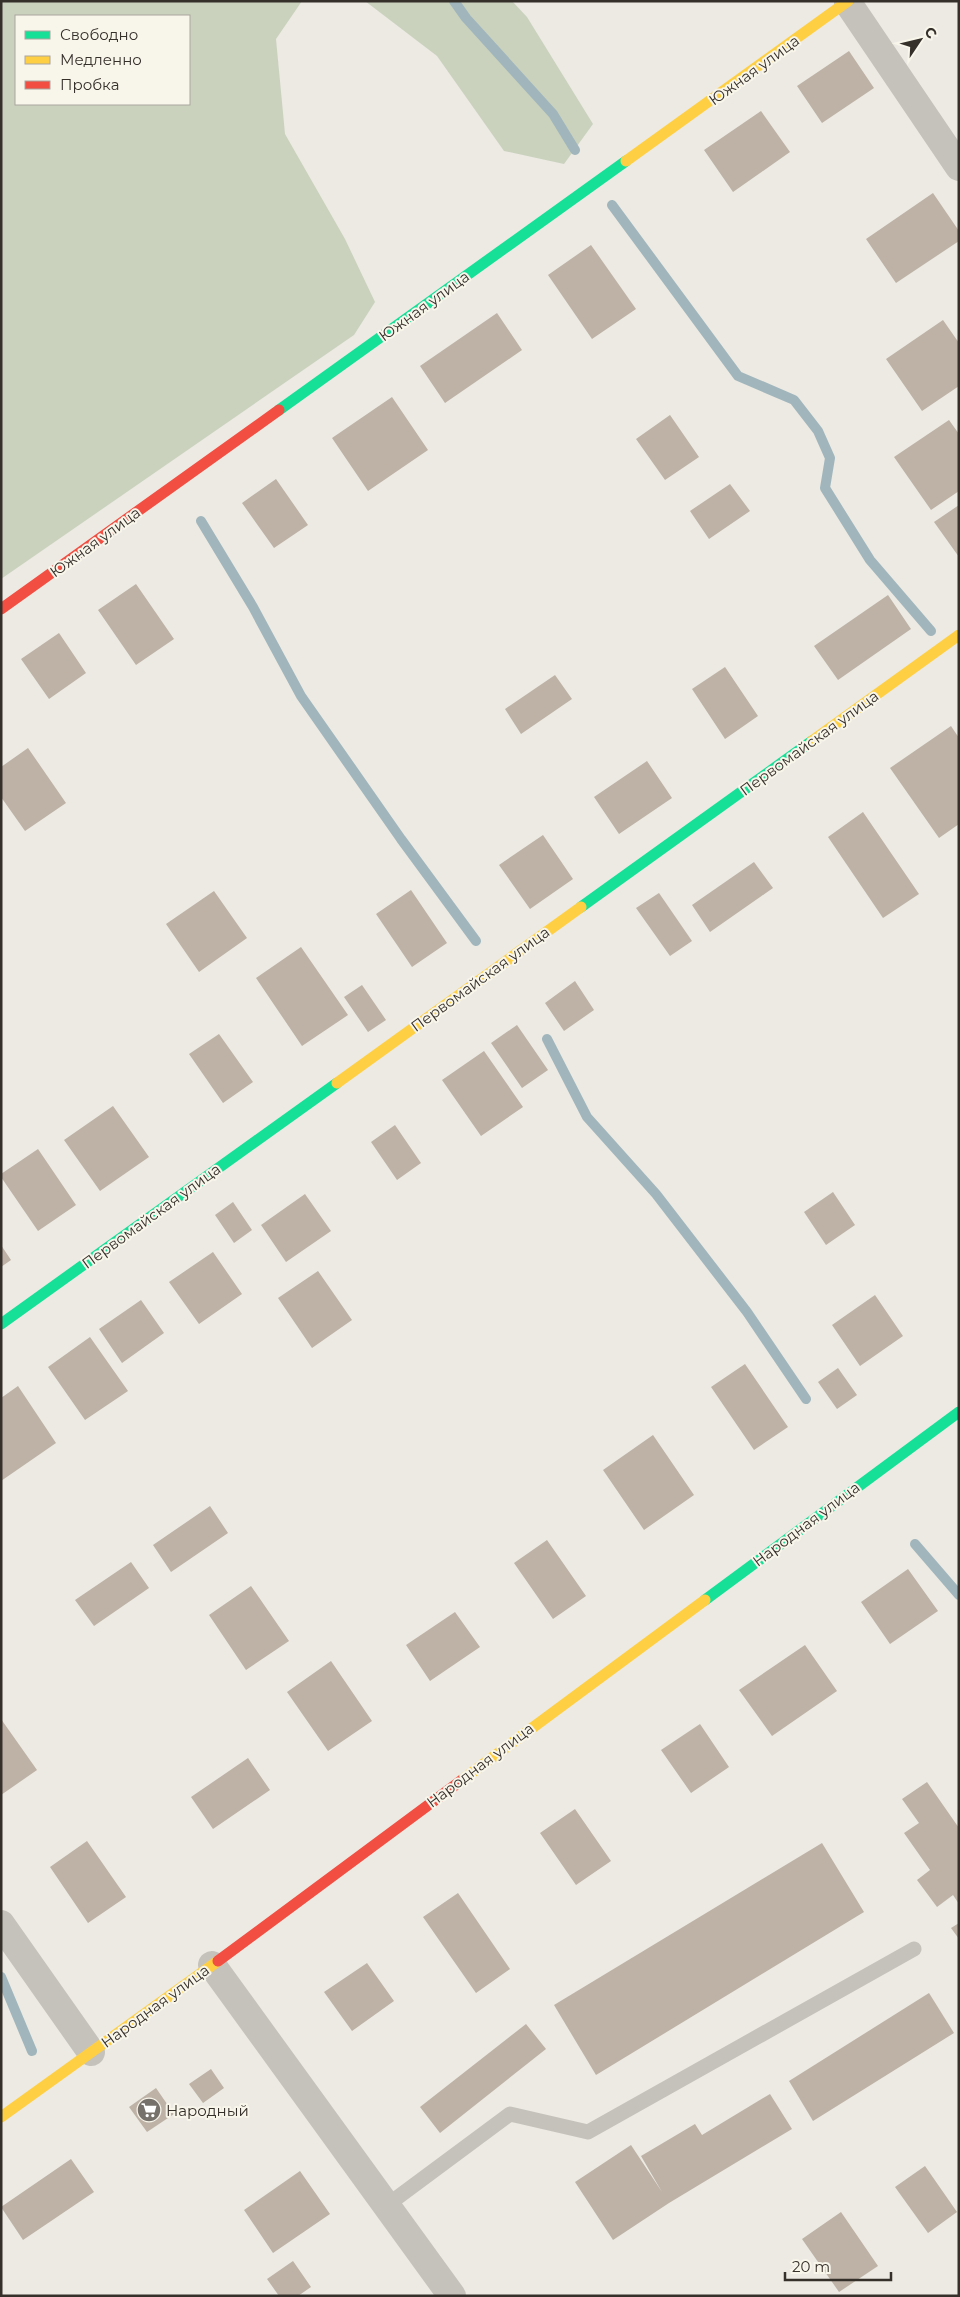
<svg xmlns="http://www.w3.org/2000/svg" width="960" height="2297" font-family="Montserrat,sans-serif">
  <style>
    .green { fill: #cad2be; fill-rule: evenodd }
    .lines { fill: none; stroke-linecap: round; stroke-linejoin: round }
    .stream { stroke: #a1b6bc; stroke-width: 10 }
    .building { fill: #beb2a6 }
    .lane { stroke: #c5c2bc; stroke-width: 15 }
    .street { stroke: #c5c2bc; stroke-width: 28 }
    .fast { stroke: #16e098; stroke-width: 11 }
    .slow { stroke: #ffcf43; stroke-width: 11 }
    .jam { stroke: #f24e42; stroke-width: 11 }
    .labels { text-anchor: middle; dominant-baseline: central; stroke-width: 4; stroke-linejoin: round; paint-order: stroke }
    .street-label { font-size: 15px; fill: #36302a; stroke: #f8f5eb }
    .poi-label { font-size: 15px; fill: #36302a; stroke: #f8f5eb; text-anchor: start }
  </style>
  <rect width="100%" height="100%" fill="#eceae3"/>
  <!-- green -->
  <path class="green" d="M1,1h301l-26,38 9,95 60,105 30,63 -21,33 -353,244zM16,16h173v88h-173z
    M365,1h147l15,16 66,107 -29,40 -60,-13 -67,-95z"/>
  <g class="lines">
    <!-- stream -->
    <path class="stream" d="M454,1l12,17 87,96 22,36
      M612,205l126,171 56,24 24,31 12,27 -5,30 45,72 61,71
      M201,521l52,86 48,89 100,143 75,102
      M547,1039l40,78 69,77 91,118 59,87
      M915,1544l44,51
      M1,1977l31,74"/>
  </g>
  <!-- building -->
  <path class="building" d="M849,51l25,37 -52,35 -25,-37z
    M761,111l29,41 -57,40 -29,-42z
    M933,193l26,38v10l-63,42 -30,-44z
    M591,245l45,64 -44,30 -44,-64z
    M497,313l25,37 -77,53 -25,-37z
    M943,320l16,23v43l-37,25 -36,-52z
    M392,397l36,53 -60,41 -36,-53z
    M670,415l29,42 -34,23 -29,-41z
    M949,420l10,14v57l-28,19 -37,-53z
    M276,479l32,46 -34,23 -32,-45z
    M730,484l20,27 -41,28 -19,-28z
    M959,505v52l-25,-35z
    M136,584l38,55 -38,26 -38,-55z
    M888,595l23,34 -73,51 -24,-34z
    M59,633l27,40 -37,26 -28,-40z
    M725,667l33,49 -33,23 -33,-50z
    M555,675l17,24 -51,35 -16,-25z
    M951,726l8,12v86l-20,14 -49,-70z
    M28,748l38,55 -41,28 -24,-34v-30z
    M647,761l25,37 -53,36 -25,-37z
    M863,812l56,82 -36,24 -55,-81z
    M543,835l30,44 -43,30 -31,-44z
    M754,862l19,26 -63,44 -18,-27z
    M411,890l36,53 -35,24 -36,-53z
    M214,891l33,47 -48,34 -33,-48z
    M659,893l33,48 -22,15 -34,-48z
    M301,947l47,68 -46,31 -46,-68z
    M575,981l19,29 -30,21 -19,-28z
    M362,985l24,35 -18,12 -24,-35z
    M517,1025l31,45 -26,18 -31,-45z
    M219,1034l34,48 -30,21 -34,-49z
    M484,1051l39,56 -42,29 -39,-56z
    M113,1106l36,51 -49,34 -36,-51z
    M395,1125l26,38 -24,17 -26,-38z
    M38,1149l38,56 -38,26 -37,-54v-3z
    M833,1192l22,33 -29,20 -22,-33z
    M305,1194l26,37 -45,31 -25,-37z
    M233,1202l19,28 -18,13 -19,-28z
    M1,1245l10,15 -10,7z
    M213,1252l29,42 -43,30 -30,-42z
    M318,1271l34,49 -40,28 -34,-50z
    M875,1295l28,41 -43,30 -28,-41z
    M141,1300l23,33 -42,30 -23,-34z
    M90,1337l38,54 -43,29 -37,-53z
    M745,1364l43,63 -34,23 -43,-63z
    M838,1368l19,27 -20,14 -19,-27z
    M18,1386l38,57 -55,38v-83z
    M653,1435l41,60 -50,35 -41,-60z
    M210,1506l18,27 -57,39 -18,-27z
    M547,1540l39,56 -33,23 -39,-56z
    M131,1562l18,26 -55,38 -19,-26z
    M908,1569l30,42 -48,33 -29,-42z
    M251,1586l38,55 -43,29 -37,-55z
    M455,1612l25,35 -50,34 -24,-36z
    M805,1645l32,46 -65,45 -33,-46z
    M331,1661l41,60 -44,30 -41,-59z
    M1,1719l36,51 -36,25z
    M700,1724l29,43 -38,26 -30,-43z
    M248,1758l22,32 -57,39 -22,-32z
    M927,1782l32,46v76l-6,-9 -16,12 -20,-27 13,-10 -26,-37 15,-10 -17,-24z
    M575,1809l36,52 -35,24 -36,-52z
    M87,1841l39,56 -38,26 -38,-56z
    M822,1843l42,69 -268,163 -42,-70z
    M458,1893l52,76 -34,24 -53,-76z
    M959,1923v16l-8,-11z
    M367,1963l27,38 -42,30 -28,-39z
    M929,1993l25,40 -141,88 -24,-40z
    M526,2024l20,25 -106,84 -20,-26z
    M211,2069l13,19 -21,15 -14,-19z
    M156,2088l18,26 -27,18 -18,-25z
    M770,2094l22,35 -123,74 -56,37 -38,-58 56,-37 31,47 -21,-36 54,-32 7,11z
    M71,2159l23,33 -71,48 -22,-33z
    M925,2166l32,46 -29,21 -33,-46z
    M300,2171l30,43 -57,39 -29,-43z
    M841,2212l37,54 -39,26 -37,-53z
    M293,2261l18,26 -13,9h-19l-12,-17z"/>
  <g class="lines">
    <!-- lane -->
    <path class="lane" d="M386,2206l124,-92 78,18 326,-183"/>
    <!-- street -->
    <path class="street" d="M848,3l111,164
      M1,1924l90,128
      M212,1965l240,331"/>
    <!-- fast -->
    <path class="fast" d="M279,410l347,-249
      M581,907l231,-166
      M1,1324l336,-241
      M705,1600l254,-188"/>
    <!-- slow -->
    <path class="slow" d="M626,161l222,-160
      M812,741l147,-106
      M337,1083l244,-176
      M462,1780l243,-180
      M1,2117l217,-156"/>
    <!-- jam -->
    <path class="jam" d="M1,609l278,-199
      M218,1961l244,-181"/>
  </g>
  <!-- icons -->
  <defs>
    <g id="supermarket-disc" transform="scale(1.25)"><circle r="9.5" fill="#76716b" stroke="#f8f5eb"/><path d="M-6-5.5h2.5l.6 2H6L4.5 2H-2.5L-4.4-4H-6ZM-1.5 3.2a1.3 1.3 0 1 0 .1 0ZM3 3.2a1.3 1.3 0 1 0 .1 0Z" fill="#fff"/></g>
  </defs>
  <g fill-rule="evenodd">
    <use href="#supermarket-disc" x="149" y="2110"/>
  </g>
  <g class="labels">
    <!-- street labels -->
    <g class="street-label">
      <text transform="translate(754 70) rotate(-36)">Южная улица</text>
      <text transform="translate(424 306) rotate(-36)">Южная улица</text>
      <text transform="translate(95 542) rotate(-36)">Южная улица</text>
      <text transform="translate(809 743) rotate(-36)">Первомайская улица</text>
      <text transform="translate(480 979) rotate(-36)">Первомайская улица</text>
      <text transform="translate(151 1216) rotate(-36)">Первомайская улица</text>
      <text transform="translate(806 1524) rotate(-37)">Народная улица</text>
      <text transform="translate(480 1765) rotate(-37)">Народная улица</text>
      <text transform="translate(155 2006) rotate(-36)">Народная улица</text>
    </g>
    <!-- poi labels -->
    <g class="poi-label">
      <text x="166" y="2110">Народный</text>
    </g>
  </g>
  <!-- border -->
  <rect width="960" height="2297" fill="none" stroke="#36302a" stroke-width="5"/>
  <!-- legend -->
  <rect x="15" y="15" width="175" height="90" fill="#f8f5eb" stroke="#aaa69e"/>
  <rect x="25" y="31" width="25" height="8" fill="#16e098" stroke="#aaa69e"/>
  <text x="60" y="40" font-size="15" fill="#36302a">Свободно</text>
  <rect x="25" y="56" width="25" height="8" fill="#ffcf43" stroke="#aaa69e"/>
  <text x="60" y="65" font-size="15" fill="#36302a">Медленно</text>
  <rect x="25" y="81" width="25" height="8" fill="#f24e42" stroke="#aaa69e"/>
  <text x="60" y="90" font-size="15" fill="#36302a">Пробка</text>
  <!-- north arrow -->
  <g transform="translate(920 40) rotate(55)" stroke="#f8f5eb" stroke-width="4" paint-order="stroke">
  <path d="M0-4L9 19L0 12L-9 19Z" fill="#36302a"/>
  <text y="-8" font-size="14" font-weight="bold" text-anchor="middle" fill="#36302a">С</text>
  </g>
  <!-- scale -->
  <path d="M785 2272v8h106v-8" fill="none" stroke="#36302a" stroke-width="2.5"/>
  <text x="792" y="2272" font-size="15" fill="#36302a" stroke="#f8f5eb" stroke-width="4" paint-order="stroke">20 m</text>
</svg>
